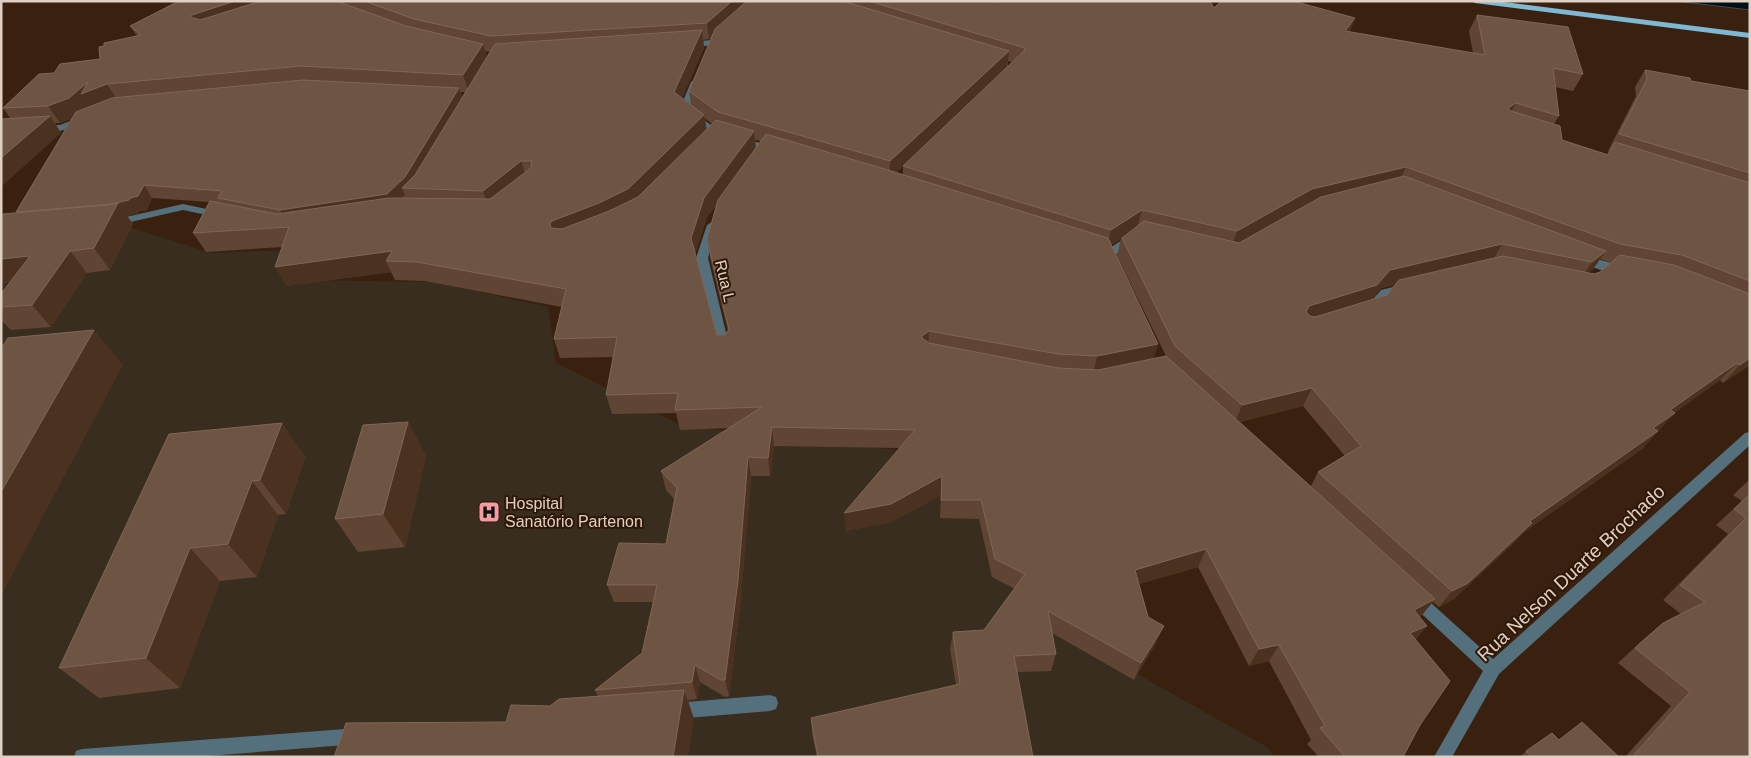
<svg xmlns="http://www.w3.org/2000/svg" width="1751" height="758" font-family="Arial,sans-serif">
  <style>
    .medical { fill: #382d1e }
    .water { fill: #000f17; stroke: #43494b }
    .lines { fill: none; stroke-linecap: round; stroke-linejoin: round }
    .minor { fill: #54707c; fill-rule: evenodd }
    .major { fill: #7db9d2; fill-rule: evenodd }
    .wall { fill: #604534; fill-rule: evenodd }
    .shaded-wall { fill: #4b311f }
    .building { fill: #6d5443; stroke: #7f6758 }
    .labels { text-anchor: middle; dominant-baseline: central; stroke-width: 4; stroke-linejoin: round; paint-order: stroke }
    .street-label { font-size: 16px; fill: #e0cfc4; stroke: #2f1705 }
    .poi-label { font-size: 16px; fill: #e0cfc4; stroke: #2f1705; text-anchor: start }
    .near-street-label { font-size: 19px; fill: #e0cfc4; stroke: #2f1705 }
  </style>
  <rect width="100%" height="100%" fill="#3a210f"/>
  <!-- medical -->
  <path class="medical" d="M132,228l79,25 81,-3 -3,30 146,2 113,25 8,56 126,63 249,28 93,115 -17,32 260,146 8,10h-1274v-518z"/>
  <!-- water -->
  <path class="water" d="M1676,1h74v9z"/>
  <g class="lines">
    <!-- minor -->
    <path class="minor" d="M712,40l3,1v4l-28,3 -4,-3 4,-3z
      M695,79l4,3 -10,27 30,22 58,17v4h-6l-58,-17 -32,-23 -2,-2 12,-28z
      M81,117l5,3 -2,2c-12,5 -34,16 -46,7l5,-3 17,-1z
      M183,204l42,9 1,2 -5,3 -38,-8 -70,16 -5,-3 5,-3z
      M712,222l5,3 -9,33 22,91 -6,4 -6,-4 -22,-91 11,-33z
      M1133,233l5,3 -1,2 -24,19h-8l-2,-3 2,-3z
      M1582,255l44,12 2,3 -6,4 -21,-4 -23,-8 -2,-3z
      M1406,284l4,1 2,3 -2,3 -21,5 -14,16h-8l-2,-3 2,-3 14,-16z
      M1750,432v13l-251,229 -47,83h-18l49,-86 -73,-68 -3,-5 3,-5 5,-2 5,2 73,66 252,-226z
      M770,695l6,2 2,6 -2,6 -6,2 -95,8 -6,-2 -2,-6 2,-6 6,-2z
      M358,728l6,2 2,6 -2,6 -6,2 -163,13h-121l2,-6 6,-2z"/>
    <!-- major -->
    <path class="major" d="M1471,1h25l254,32v5l-275,-35z"/>
  </g>
  <!-- wall -->
  <path class="wall" d="M179,1h1031l4,7 259,45 -4,-22 8,-16 106,59 -10,17 -18,-4 4,29 -5,8 8,16 45,14 2,-2 -1,-1 28,-55 -1,-9 10,-17 46,11 59,10v274l-27,18 -3,-3 -46,33 -32,36 -118,83 -7,8 -63,59 -15,8 -6,-5 -13,15 -5,23 5,85 -17,32h-84l-12,-13 4,-4 -42,-79 -20,5 -51,-99 -59,17 17,59 -22,37 -82,-47 4,21 -5,17 -34,1 16,85h-216l-5,-23 -1,-16 145,-33 -6,-36 3,-17 31,-2 31,-41 -23,-12 -13,-58 -39,-1 1,-23 -50,27 -46,9 54,-83 -125,-2 -4,30h-19l-10,122 -12,98 -4,1 -25,-15 -3,17 -9,1 6,19 -188,3 44,-16 48,-10 -3,-6 47,-37 11,-51h-39l-7,-17 59,-41 8,-45 -8,-9 -5,-19 69,-43 -50,2 -4,-17 -64,1 -6,-19 7,-38 -53,1 -6,-19 8,-32 -137,-26 -30,-1 -4,-8 -105,14 -4,-39 -76,5 -13,-19 16,-31 -57,-4 -5,12 -8,1 -1,2 -11,3 6,8 -23,46 -23,3 -36,54 -40,3 -10,-10v-26l9,-12 -9,1v-67l15,-3 55,-94 -11,4h-5l6,10 -51,-15 -7,-10 51,-35 46,-14 37,-23 -7,-10zM712,37l-23,54 2,13 -9,-6 22,-50 -1,-8 6,-1zM485,51l5,1 -3,5zM1008,61l4,1 -4,4zM461,92h4l-3,5zM705,118l7,6 -5,6zM755,140l6,1 -5,7zM903,166v9l-7,-3zM717,204l-10,35 3,19 18,73 -3,4h-8l-22,-81 12,-37zM1121,239l-4,17 49,100 -12,2 -43,-113zM1600,259l11,4 -11,9 -6,2 -6,-1 5,-4zM1395,285l-8,10 -16,5 10,-12zM1303,406l42,50 -27,16 -7,14 -71,-64z
    M408,422l18,34 -21,91 -47,5 -23,-33z
    M282,423l23,34 -19,57 -8,1 -21,62 -37,4 -40,107 -81,10 -40,-30z
    M1750,479v278h-125l46,-51 -53,-43 27,-25 18,-15 18,-9 -18,-14 65,-66 -12,-9 26,-24 -9,-6z
    M1559,740l60,17h-99l6,-6z"/>
  <!-- shaded-wall -->
  <path class="shaded-wall" d="M235,1h59l-95,33 -9,-17 2,-2z
    M732,1h21l-44,38 -2,-16z
    M1355,18l-6,16 -4,-3z
    M702,30l2,18 -27,62 -3,-18z
    M483,44l5,16 -19,32 -6,-17z
    M1009,51l-2,17 -117,111v-18z
    M88,82l19,2 11,17 -58,22 -12,-17z
    M459,88l5,13 -53,88 -9,-1 3,7 -12,12 -106,16 -7,-13z
    M1516,103l-9,17 1,-12z
    M704,115l3,18 -75,75 -76,35 -6,-19 2,-3z
    M50,116l11,17 -60,54v-29z
    M754,131l2,19 -49,67 -13,40 -3,-19 13,-40z
    M521,161l6,19 -38,30 -6,-19z
    M1406,167l-8,17 -167,65 6,-18 75,-42z
    M144,185l8,13 -5,12 -8,1 -1,2 -11,3 6,8 -23,46 -16,-22 18,-44 18,-6z
    M1142,210l-5,18 -30,20 4,-18z
    M1502,244l-10,18 -111,26 -13,15 -70,27 11,-24 81,-36z
    M70,251l17,22 -36,54 -19,-22z
    M392,251l-6,10 5,11 -105,14 -11,-19z
    M1606,251l-13,18 -13,11 12,-18z
    M30,256l18,21 -47,6v-24z
    M94,330l29,35 -122,231v-104z
    M929,331l-1,19 -7,-13z
    M1158,344l-6,20 -59,11 4,-19z
    M1750,358v7l-27,18 17,-18z
    M1737,363l-17,17 -66,48 16,-18z
    M1312,388l-9,18 -68,17 7,-18z
    M1675,413l-33,36 -118,83 -7,8 -63,59 -15,8 13,-16 78,-70 123,-93z
    M408,422l18,34 -21,91 -22,-33z
    M282,423l23,34 -19,57 -26,-34z
    M772,427l2,19 -4,30 -2,-18z
    M748,457l3,19 -10,122 -12,98 -4,-16z
    M942,476l-1,19 -50,27 -46,9 -1,-18z
    M252,481l26,34 -21,62 -29,-33z
    M190,548l30,33 -40,107 -34,-30z
    M1206,549l-8,18 -69,20 6,-17z
    M1435,599l-14,17 -21,11 14,-17z
    M1164,626l-8,17 -22,37 7,-17z
    M1427,626l-14,17 -3,-10z
    M1279,645l-10,16 -20,5 10,-17z
    M695,665l5,17 -3,17 -5,-17z
    M684,690l10,29 -6,38h-15z"/>
  <!-- building -->
  <path class="building" d="M179,1h56l-43,14 -2,2 10,3 61,-19h75l70,25 77,18 -20,31 -162,-9 -194,18 -26,10 7,-12 -19,16 -21,8 -45,2 36,-34 15,-1 6,-9 40,-5 -1,-12 5,-1v-3l37,-8 -11,-9z
    M364,1h368l-25,22 -216,13 -77,-17z
    M747,1h96l166,50 -119,110 -172,-49 -29,-21 26,-62z
    M869,1h123l2,2 8,-2h208l4,7 7,-7h72l62,17 -10,13 140,24 -8,-40 91,12 15,47 -30,-6 6,48 -43,-13 -8,5 3,3 49,15 2,14 46,15 7,-13 135,41v98l-68,-26 -62,-11 -214,-77 -94,22 -75,42 -95,-21 -31,20 -208,-64 121,-115 1,-3z
    M702,30l-28,62 30,23 -76,74 -29,14 -47,18 -2,3 1,4 11,1 47,-18 29,-14 78,-77 38,11 -50,67 -13,40 26,97h8l4,-6 -22,-90 11,-39 48,-66 122,36 220,68 50,106 -61,12 -39,-2 -129,-23 -8,6 8,6 129,25 40,2 68,-14 269,243 -21,11 13,16 -17,7 40,48 -30,44 -17,32h-58l-25,-29 5,-2 -46,-81 -20,4 -53,-100 -71,21 13,47 16,9 -23,37 -93,-52 8,43 -42,2 19,101h-215l-7,-39 149,-34 -7,-52 31,-2 41,-56 -30,-15 -14,-59h-40l1,-24 -51,28 -47,9 71,-83 -143,-3 -4,31 -20,-1 -10,124 -13,99h-4l-26,-15 -3,17 -97,8 47,-37 15,-68h-50l12,-42 47,1 11,-56 -16,-17 101,-64 -87,3 3,-17 -72,2 11,-58 -63,2 12,-50 -149,-27 -31,-1 6,-10 -117,16 14,-40 -96,6 17,-32 67,13 112,-16 101,1 41,-31 1,-7h-11l-38,30 -81,-3 13,-13 80,-131z
    M1645,70l45,8 1,3 59,10v82l-131,-39 28,-55z
    M303,80l156,8 -54,89 -18,17 -107,16 -62,-12 4,-7 -78,-6 -6,11 -8,2 -1,2 -17,4 -96,8 60,-100 36,-14z
    M50,116l-49,42v-39z
    M1404,176l202,75 -14,11 -90,-18 -112,26 -13,15 -68,21 -3,6 4,4 5,1 72,-22 12,-15 104,-24 91,18 6,-2 20,-17 54,10 76,29v64l-10,7 -3,-2 -67,47 5,3 -22,15 5,3 -128,90 2,2 -64,60 -16,8 -134,-119 43,-26 -49,-58 -70,17 -67,-59 -53,-108 22,-17 95,22 82,-46z
    M118,203l-24,45 -24,3 -38,54 -31,2v-13l29,-38 -29,3v-43l2,-2 104,-9z
    M94,330l-93,162v-143l7,-11z
    M408,422l-25,92 -48,5 28,-94z
    M282,423l-22,57 -8,1 -24,63 -38,4 -44,110 -87,10 110,-234z
    M1750,494v263h-118l58,-65 -55,-44 28,-25 42,-21 -25,-17 66,-67 -12,-9z
    M684,690l-11,67h-339l12,-34 160,-1 5,-17 39,1 9,-7z
    M1582,722l37,35h-88l-5,-6 26,-18 7,7z"/>
  <!-- icons -->
  <defs>
    <g id="hospital-square" transform="scale(1.125)"><rect x="-9" y="-9" width="18" height="18" rx="4" fill="#f49aa1" stroke="#2f1705"/><path d="M-5-5h3v3.5h4V-5h3V5h-3V1.5h-4V5h-3Z" fill="#111"/></g>
  </defs>
  <g fill-rule="evenodd">
    <use href="#hospital-square" x="489" y="512"/>
  </g>
  <g class="labels">
    <!-- street labels -->
    <g class="street-label">
      <text transform="translate(725 281) rotate(77)">Rua L</text>
    </g>
    <!-- poi labels -->
    <g class="poi-label">
      <text x="505" y="503">Hospital<tspan x="505" dy="18">Sanatório Partenon</tspan></text>
    </g>
    <!-- near-street labels -->
    <g class="near-street-label">
      <text transform="translate(1571 573) rotate(-43)">Rua Nelson Duarte Brochado</text>
    </g>
  </g>
  <!-- border -->
  <rect width="1751" height="758" fill="none" stroke="#e0cfc4" stroke-width="5"/>
</svg>
